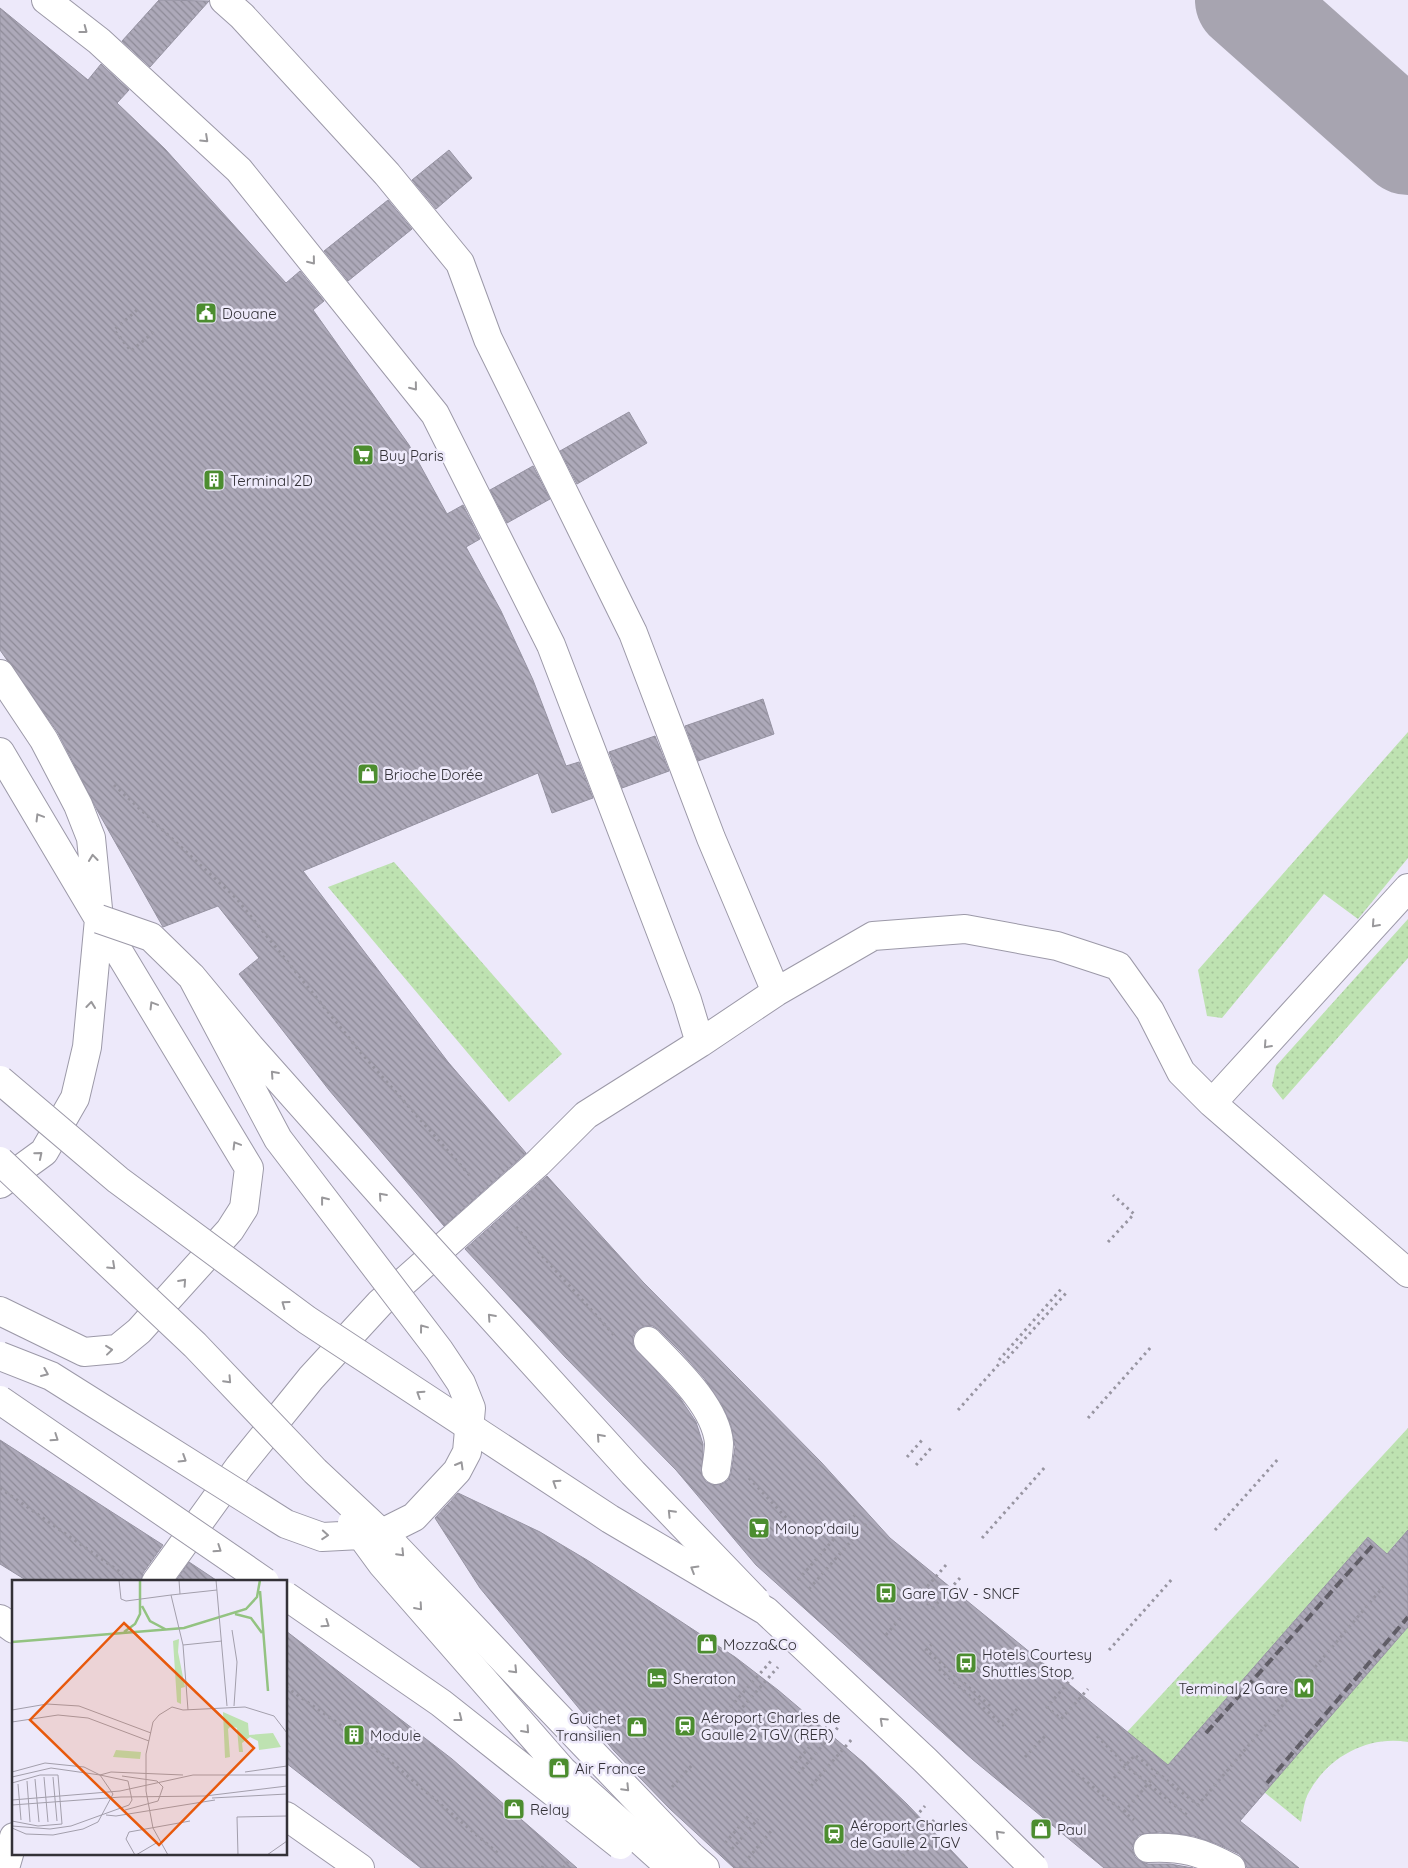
<svg xmlns="http://www.w3.org/2000/svg" width="1408" height="1868" font-family="Quicksand,sans-serif">
  <style>
    .grass { fill: url(#grass-dots) }
    .lines { fill: none; stroke-linecap: round; stroke-linejoin: round }
    .taxiway { stroke: #a7a4b0; stroke-width: 102 }
    .building { fill: url(#building-back-hatch); stroke: #9693a2; fill-rule: evenodd }
    .minor-casing { stroke: #9c99a8; stroke-width: 30 }
    .major-casing { stroke: #9c99a8; stroke-width: 30 }
    .path { stroke: #9895a1; stroke-width: 3; stroke-dasharray: 2.5 4; stroke-linecap: butt }
    .minor { stroke: #fff; stroke-width: 28 }
    .major { stroke: #fff; stroke-width: 28 }
    .rail { stroke: #615e67; stroke-width: 4; stroke-dasharray: 10 5; stroke-linecap: butt }
    .minor-bridge-casing { stroke: #9c99a8; stroke-width: 30; stroke-linecap: butt }
    .major-bridge-casing { stroke: #9c99a8; stroke-width: 30; stroke-linecap: butt }
    .minor-bridge { stroke: #fff; stroke-width: 28 }
    .major-bridge { stroke: #fff; stroke-width: 28 }
    .oneway { stroke: #99989b }
    .labels { text-anchor: middle; dominant-baseline: central; stroke-width: 5; stroke-linejoin: round; paint-order: stroke }
    .poi-label { font-size: 15px; fill: #333137; stroke: #ede9fa; text-anchor: start }
    .inset-river { fill: none; stroke: #93c381; stroke-width: 2.5 }
    .inset-road { fill: none; stroke: #a39fac; stroke-width: 1 }
    .view { fill: #e8590c; fill-opacity: 0.15; stroke: #e8590c; stroke-width: 2.5 }
    .inset-edge { fill: none; stroke: #333137; stroke-width: 2.5 }
  </style>
  <defs>
    <pattern id="grass-dots" width="8" height="8" patternUnits="userSpaceOnUse" patternTransform="scale(1.25)"><rect width="8" height="8" fill="#bee2b1"/><path d="M2 2h.1M6 6h.1" fill="none" stroke="#a4c299" stroke-width="1.8" stroke-linecap="round"/></pattern>
    <pattern id="building-back-hatch" width="6" height="6" patternUnits="userSpaceOnUse" patternTransform="scale(1.25)"><rect width="6" height="6" fill="#ada9b9"/><path d="M-1 5l2 2M0 0l6 6M5-1l2 2" fill="none" stroke="#8d8a97"/></pattern>
  </defs>
  <rect width="100%" height="100%" fill="#ede9fa"/>
  <path class="grass" d="M 1408,732 L 1408,858 L 1358,919 L 1324,894 L 1222,1018 L 1207,1016 L 1198,970 Z
    M 394,862 L 562,1054 L 509,1102 L 328,887 Z
    M 1408,919 L 1408,958 L 1283,1100 L 1272,1086 L 1276,1066 Z
    M 1408,1428 L 1408,1550 L 1397,1542 L 1387,1554 L 1368,1537 L 1168,1765 L 1127,1732 Z
    M 1408,1627 L 1408,1742 C 1368,1735 1328,1757 1309,1792 C 1304,1800 1303,1813 1301,1822 L 1264,1792 Z"/>
  <g class="lines">
    <path class="taxiway" d="M 1246,0 L 1408,144"/>
  </g>
  <path class="building" d="M 159,0 L 209,1 L 150,67 L 122,41 Z
    M 0,8 L 88,80 L 101,64 L 129,90 L 117,103 L 165,149 L 286,283 L 300,271 L 324,301 L 313,310 L 409,445 L 447,514 L 463,505 L 480,539 L 466,547 L 501,611 L 533,680 L 566,766 L 579,762 L 593,798 L 552,813 L 538,773 L 303,871 L 448,1062 L 526,1153 L 444,1226 L 329,1090 L 239,974 L 259,958 L 218,906 L 163,927 L 97,810 L 58,733 L 0,650 Z
    M 449,150 L 472,178 L 436,209 L 412,180 Z
    M 388,200 L 412,229 L 348,281 L 324,251 Z
    M 629,412 L 647,443 L 577,484 L 560,451 Z
    M 533,466 L 550,499 L 507,523 L 490,490 Z
    M 763,699 L 774,734 L 698,761 L 685,726 Z
    M 655,736 L 669,771 L 622,788 L 609,752 Z
    M 547,1176 L 643,1282 L 821,1462 L 890,1538 L 1168,1765 L 1368,1537 L 1387,1554 L 1408,1530 L 1408,1627 L 1240,1821 L 1299,1868 L 1247,1868 L 1244,1860 L 1239,1854 L 1217,1844 L 1194,1836 L 1160,1832 L 1139,1835 L 1135,1840 L 1132,1848 L 1135,1857 L 1140,1861 L 1148,1864 L 1170,1864 L 1193,1868 L 1104,1868 L 972,1759 L 756,1565 L 676,1470 L 566,1358 L 465,1249 ZM 645,1326 L 653,1326 L 659,1330 L 681,1352 L 704,1378 L 724,1409 L 731,1426 L 735,1447 L 731,1473 L 728,1480 L 722,1484 L 713,1485 L 706,1482 L 702,1476 L 703,1444 L 696,1422 L 680,1398 L 633,1345 L 633,1336 L 637,1330 Z
    M 0,1440 L 163,1545 L 143,1573 L 141,1582 L 29,1582 L 0,1564 Z
    M 458,1493 L 540,1532 L 587,1560 L 735,1657 L 778,1690 L 864,1763 L 907,1804 L 968,1868 L 734,1868 L 670,1809 L 614,1751 L 480,1588 L 435,1518 Z
    M 189,1562 L 219,1582 L 175,1582 Z
    M 286,1631 L 452,1759 L 577,1868 L 421,1868 L 286,1763 Z"/>
  <g class="lines">
    <g class="minor-casing">
      <path id="minor" d="M 46,0 L 99,41 L 239,170 L 435,414 L 551,645 L 687,1000 L 700,1043
        M 224,0 L 242,16 L 387,174 L 460,263 L 488,339 L 633,633 L 711,838 L 776,992
        M 0,674 L 44,740 L 78,805 L 91,838 L 99,919 L 249,1168 L 244,1208 L 230,1230 L 139,1331 L 117,1349 L 84,1352 L 0,1311
        M 0,752 L 99,919 L 87,1047 L 75,1098 L 44,1152 L 0,1184
        M 1212,1103 L 1408,888
        M 648,1341 C 673,1367 716,1406 719,1443 C 719,1452 717,1462 716,1470
        M 156,1582 L 239,1467 L 311,1378 L 380,1303 L 538,1163 L 586,1115 L 700,1043 L 776,992 L 873,936 L 965,929 L 1057,946 L 1118,966 L 1150,1011 L 1181,1072 L 1212,1103 L 1408,1273
        M 0,1619 L 14,1629
        M 286,1816 L 360,1868
        M 1148,1848 C 1181,1846 1202,1852 1231,1868
        M 5,1868 L 14,1837"/>
    </g>
    <g class="major-casing">
      <path id="major" d="M 690,1855 L 705,1868"/>
    </g>
    <path class="path" d="M 137,310 L 114,330 L 131,351 L 155,331
      M 114,785 L 236,898 L 362,1054 L 472,1178
      M 516,1227 L 614,1335
      M 1108,1242 L 1134,1214 L 1113,1195
      M 999,1360 L 1062,1288
      M 1003,1363 L 1067,1292
      M 958,1410 L 999,1364
      M 1088,1418 L 1152,1346
      M 907,1457 L 923,1439
      M 916,1465 L 932,1447
      M 749,1478 L 791,1523
      M 0,1488 L 123,1574
      M 1215,1530 L 1279,1458
      M 982,1538 L 1046,1466
      M 946,1565 L 919,1596 L 933,1608 L 960,1578
      M 798,1580 L 855,1515
      M 809,1589 L 866,1524
      M 886,1635 L 901,1617
      M 932,1644 L 926,1650 L 990,1706
      M 1109,1650 L 1173,1578
      M 939,1669 L 1003,1725 L 1017,1709
      M 977,1673 L 983,1666
      M 1073,1677 L 1047,1707 L 1061,1719 L 1088,1689
      M 286,1687 L 383,1755 L 500,1855
      M 726,1712 L 771,1661
      M 734,1717 L 778,1667
      M 1097,1736 L 1131,1770 L 1187,1815
      M 1025,1757 L 1046,1735
      M 791,1768 L 833,1720
      M 1072,1770 L 1134,1820
      M 798,1774 L 840,1725
      M 1114,1778 L 1135,1755 L 1198,1805 L 1384,1586
      M 811,1786 L 852,1739
      M 672,1787 L 694,1763
      M 1124,1812 L 1158,1772
      M 725,1843 L 751,1813
      M 732,1849 L 758,1819
      M 885,1851 L 925,1806
      M 898,1861 L 935,1819
      M 542,1868 L 543,1866
      M 563,1868 L 568,1862
      M 740,1868 L 771,1831"/>
    <use href="#minor" class="minor"/>
    <use href="#major" class="major"/>
    <path class="rail" d="M 1206,1733 L 1372,1546
      M 1267,1783 L 1408,1617"/>
    <g class="minor-bridge-casing">
      <path id="minor-bridge" d="M 99,919 L 151,937 L 192,977 L 250,1047 L 419,1237 L 633,1473 L 756,1601
        M 0,1356 L 51,1376 L 286,1524 L 322,1537 L 380,1534 L 414,1517 L 457,1471 L 467,1452 L 471,1408 L 461,1383 L 439,1350 L 278,1139 L 192,977
        M 0,1400 L 265,1582
        M 352,1523 L 382,1564 L 563,1771 L 671,1868
        M 286,1596 L 441,1703 L 620,1845"/>
    </g>
    <g class="major-bridge-casing">
      <path id="major-bridge" d="M 0,1080 L 118,1180 L 307,1320 L 610,1519 L 766,1611 L 925,1760 L 1034,1868
        M 0,1161 L 195,1345 L 315,1471 L 393,1544 L 690,1855"/>
    </g>
    <use href="#minor-bridge" class="minor-bridge"/>
    <use href="#major-bridge" class="major-bridge"/>
  </g>
  <defs><path id="oneway-chevron" d="M-2-3.5L2.5 0L-2 3.5" fill="none" stroke-width="1.6" stroke-linecap="round" stroke-linejoin="round" transform="scale(1.25)"/></defs>
  <g class="oneway">
    <use href="#oneway-chevron" transform="translate(84 30) rotate(37)"/>
    <use href="#oneway-chevron" transform="translate(205 139) rotate(43)"/>
    <use href="#oneway-chevron" transform="translate(312 261) rotate(51)"/>
    <use href="#oneway-chevron" transform="translate(414 387) rotate(51)"/>
    <use href="#oneway-chevron" transform="translate(39 817) rotate(-121)"/>
    <use href="#oneway-chevron" transform="translate(93 858) rotate(-96)"/>
    <use href="#oneway-chevron" transform="translate(1375 924) rotate(132)"/>
    <use href="#oneway-chevron" transform="translate(91 1005) rotate(-84)"/>
    <use href="#oneway-chevron" transform="translate(153 1005) rotate(-121)"/>
    <use href="#oneway-chevron" transform="translate(1267 1045) rotate(132)"/>
    <use href="#oneway-chevron" transform="translate(274 1074) rotate(-132)"/>
    <use href="#oneway-chevron" transform="translate(236 1145) rotate(-121)"/>
    <use href="#oneway-chevron" transform="translate(39 1155) rotate(-40)"/>
    <use href="#oneway-chevron" transform="translate(382 1196) rotate(-132)"/>
    <use href="#oneway-chevron" transform="translate(324 1200) rotate(-128)"/>
    <use href="#oneway-chevron" transform="translate(112 1266) rotate(43)"/>
    <use href="#oneway-chevron" transform="translate(183 1282) rotate(-48)"/>
    <use href="#oneway-chevron" transform="translate(285 1304) rotate(-144)"/>
    <use href="#oneway-chevron" transform="translate(491 1317) rotate(-132)"/>
    <use href="#oneway-chevron" transform="translate(423 1328) rotate(-127)"/>
    <use href="#oneway-chevron" transform="translate(109 1350) rotate(-6)"/>
    <use href="#oneway-chevron" transform="translate(45 1373) rotate(23)"/>
    <use href="#oneway-chevron" transform="translate(228 1380) rotate(47)"/>
    <use href="#oneway-chevron" transform="translate(420 1394) rotate(-147)"/>
    <use href="#oneway-chevron" transform="translate(600 1437) rotate(-132)"/>
    <use href="#oneway-chevron" transform="translate(55 1438) rotate(34)"/>
    <use href="#oneway-chevron" transform="translate(183 1459) rotate(32)"/>
    <use href="#oneway-chevron" transform="translate(460 1465) rotate(-60)"/>
    <use href="#oneway-chevron" transform="translate(556 1483) rotate(-147)"/>
    <use href="#oneway-chevron" transform="translate(671 1513) rotate(-134)"/>
    <use href="#oneway-chevron" transform="translate(325 1535) rotate(4)"/>
    <use href="#oneway-chevron" transform="translate(218 1549) rotate(34)"/>
    <use href="#oneway-chevron" transform="translate(401 1553) rotate(46)"/>
    <use href="#oneway-chevron" transform="translate(694 1569) rotate(-149)"/>
    <use href="#oneway-chevron" transform="translate(419 1607) rotate(49)"/>
    <use href="#oneway-chevron" transform="translate(326 1624) rotate(34)"/>
    <use href="#oneway-chevron" transform="translate(514 1670) rotate(46)"/>
    <use href="#oneway-chevron" transform="translate(459 1718) rotate(38)"/>
    <use href="#oneway-chevron" transform="translate(883 1721) rotate(-137)"/>
    <use href="#oneway-chevron" transform="translate(526 1730) rotate(48)"/>
    <use href="#oneway-chevron" transform="translate(626 1788) rotate(46)"/>
    <use href="#oneway-chevron" transform="translate(999 1834) rotate(-135)"/>
  </g>
  <defs>
    <g id="civic-square" transform="scale(1.125)"><rect x="-9" y="-9" width="18" height="18" rx="4" fill="#4c8d2f" stroke="#ede9fa"/><path d="M-.6-6.5H3V-4.5H.6V-3L4-1V1h2V6H-6V1h2V-1L-.6-3ZM-1.2 2.5V6h2.4V2.5Z" fill="#fff"/></g>
    <g id="supermarket-square" transform="scale(1.125)"><rect x="-9" y="-9" width="18" height="18" rx="4" fill="#4c8d2f" stroke="#ede9fa"/><path d="M-6-5.5h2.5l.6 2H6L4.5 2H-2.5L-4.4-4H-6ZM-1.5 3.2a1.3 1.3 0 1 0 .1 0ZM3 3.2a1.3 1.3 0 1 0 .1 0Z" fill="#fff"/></g>
    <g id="building-square" transform="scale(1.125)"><rect x="-9" y="-9" width="18" height="18" rx="4" fill="#4c8d2f" stroke="#ede9fa"/><path d="M-4-6H4V6H1V3H-1V6H-4ZM-2.5-4.3h1.7v1.8h-1.7ZM.8-4.3h1.7v1.8H.8ZM-2.5-1h1.7V.8h-1.7ZM.8-1h1.7V.8H.8Z" fill="#fff"/></g>
    <g id="shop-square" transform="scale(1.125)"><rect x="-9" y="-9" width="18" height="18" rx="4" fill="#4c8d2f" stroke="#ede9fa"/><path d="M-5-2.5h2.3a2.7 3.5 0 0 1 5.4 0H5L5.5 6h-11ZM-1.5-2.5h3a1.5 2.3 0 0 0-3 0Z" fill="#fff"/></g>
    <g id="bus-square" transform="scale(1.125)"><rect x="-9" y="-9" width="18" height="18" rx="4" fill="#4c8d2f" stroke="#ede9fa"/><path d="M-5-6H5V4H4V6H2V4H-2V6H-4V4H-5ZM-3.5-4V0h7V-4ZM-3.5 1.2v1.5H-2V1.2ZM2 1.2v1.5H3.5V1.2Z" fill="#fff"/></g>
    <g id="hotel-square" transform="scale(1.125)"><rect x="-9" y="-9" width="18" height="18" rx="4" fill="#4c8d2f" stroke="#ede9fa"/><path d="M-6-4.5h1.5V1H6V5H4.5V3h-9V5H-6ZM-4 0a1.8 1.8 0 1 1 3.6 0ZM.5 0V-2.5h3Q6-2.5 6 0Z" fill="#fff"/></g>
    <g id="metro-square" transform="scale(1.125)"><rect x="-9" y="-9" width="18" height="18" rx="4" fill="#4c8d2f" stroke="#ede9fa"/><path d="M-5.5 5V-5H-3L0 0L3-5H5.5V5H3V-.5L0 4L-3-.5V5Z" fill="#fff"/></g>
    <g id="station-square" transform="scale(1.125)"><rect x="-9" y="-9" width="18" height="18" rx="4" fill="#4c8d2f" stroke="#ede9fa"/><path d="M-3-6H3Q5-6 5-4V2Q5 4 3 4L4.5 6H3L1.5 4h-3L-3 6H-4.5L-3 4Q-5 4-5 2V-4Q-5-6-3-6ZM-3.5-4v3h7v-3ZM-3.5 1v1.5H-2V1ZM2 1v1.5H3.5V1Z" fill="#fff"/></g>
  </defs>
  <g fill-rule="evenodd">
    <use href="#civic-square" x="206" y="313"/>
    <use href="#supermarket-square" x="363" y="455"/>
    <use href="#building-square" x="214" y="480"/>
    <use href="#shop-square" x="368" y="774"/>
    <use href="#supermarket-square" x="759" y="1528"/>
    <use href="#bus-square" x="886" y="1593"/>
    <use href="#shop-square" x="707" y="1644"/>
    <use href="#bus-square" x="966" y="1663"/>
    <use href="#hotel-square" x="657" y="1678"/>
    <use href="#metro-square" x="1304" y="1688"/>
    <use href="#station-square" x="685" y="1726"/>
    <use href="#shop-square" x="637" y="1727"/>
    <use href="#building-square" x="354" y="1735"/>
    <use href="#shop-square" x="559" y="1768"/>
    <use href="#shop-square" x="514" y="1809"/>
    <use href="#shop-square" x="1041" y="1829"/>
    <use href="#station-square" x="834" y="1834"/>
  </g>
  <g class="labels">
    <g class="poi-label">
      <text x="222" y="313">Douane</text>
      <text x="379" y="455">Buy Paris</text>
      <text x="230" y="480">Terminal 2D</text>
      <text x="384" y="774">Brioche Dorée</text>
      <text x="775" y="1528">Monop'daily</text>
      <text x="902" y="1593">Gare TGV - SNCF</text>
      <text x="723" y="1644">Mozza&amp;Co</text>
      <text x="982" y="1654">Hotels Courtesy<tspan x="982" dy="17">Shuttles Stop</tspan></text>
      <text x="673" y="1678">Sheraton</text>
      <text x="1288" y="1688" text-anchor="end">Terminal 2 Gare</text>
      <text x="701" y="1717">Aéroport Charles de<tspan x="701" dy="17">Gaulle 2 TGV (RER)</tspan></text>
      <text x="621" y="1718" text-anchor="end">Guichet<tspan x="621" dy="17">Transilien</tspan></text>
      <text x="370" y="1735">Module</text>
      <text x="575" y="1768">Air France</text>
      <text x="530" y="1809">Relay</text>
      <text x="850" y="1825">Aéroport Charles<tspan x="850" dy="17">de Gaulle 2 TGV</tspan></text>
      <text x="1057" y="1829">Paul</text>
    </g>
  </g>
  <g transform="translate(12 1580)">
    <rect width="275" height="275" fill="#ede9fa"/>
    <path d="M 167,59 L 166,72 L 173,107 L 169,108 L 169,124 L 165,122 L 161,61 ZM 211,132 L 236,143 L 237,155 L 261,153 L 269,167 L 247,170 L 246,161 L 238,157 L 230,163 L 231,172 L 227,172 L 225,148 L 219,146 L 216,149 L 218,177 L 213,178 ZM 104,170 L 129,172 L 128,179 L 101,177 Z" fill="#bee2b1"/>
    <path class="inset-river" d="M 248,11 L 256,111M 130,26 L 138,41 L 153,49M 223,34 L 239,38 L 250,53M 112,52 L 123,44 L 128,34 L 128,0M 0,62 L 172,48 L 234,29 L 245,17 L 248,0"/>
    <path class="inset-road" d="M 107,0 L 109,19 L 114,21 L 159,15M 167,0 L 168,14 L 159,15 L 171,65 L 176,130M 204,0 L 215,126M 168,14 L 205,10M 220,50 L 225,82 L 222,126M 171,65 L 210,61M 0,130 L 35,124 L 67,126 L 139,153M 0,142 L 46,135 L 76,138 L 137,161M 0,192 L 33,183 L 72,187 L 88,195 L 116,201 L 120,220 L 117,225 L 59,246 L 38,249 L 0,246M 233,192 L 275,186M 110,196 L 145,201 L 151,207 L 146,221 L 113,230M 0,197 L 39,188 L 88,195 L 99,192 L 171,195M 32,197 L 36,242M 41,197 L 45,241M 23,199 L 27,242M 15,201 L 18,242M 0,203 L 28,195 L 46,195 L 50,244 L 26,246 L 0,241M 6,204 L 9,240M 200,218 L 275,214M 0,220 L 108,211 L 181,195 L 275,195M 0,225 L 109,217 L 193,216 L 275,206M 94,235 L 104,236 L 203,220M 0,248 L 14,254 L 41,255 L 71,249 L 86,242 L 101,214 L 88,195M 123,275 L 114,259 L 117,252 L 178,241M 124,275 L 146,262M 156,275 L 141,248 L 134,211 L 134,174 L 141,142 L 147,135 L 160,127 L 171,130 L 233,127 L 262,136 L 275,153M 226,275 L 225,237 L 275,236M 255,275 L 275,261"/>
    <path class="view" d="M 112,43 L 242,168 L 147,265 L 18,140 Z"/>
    <rect width="275" height="275" class="inset-edge"/>
  </g>
</svg>
